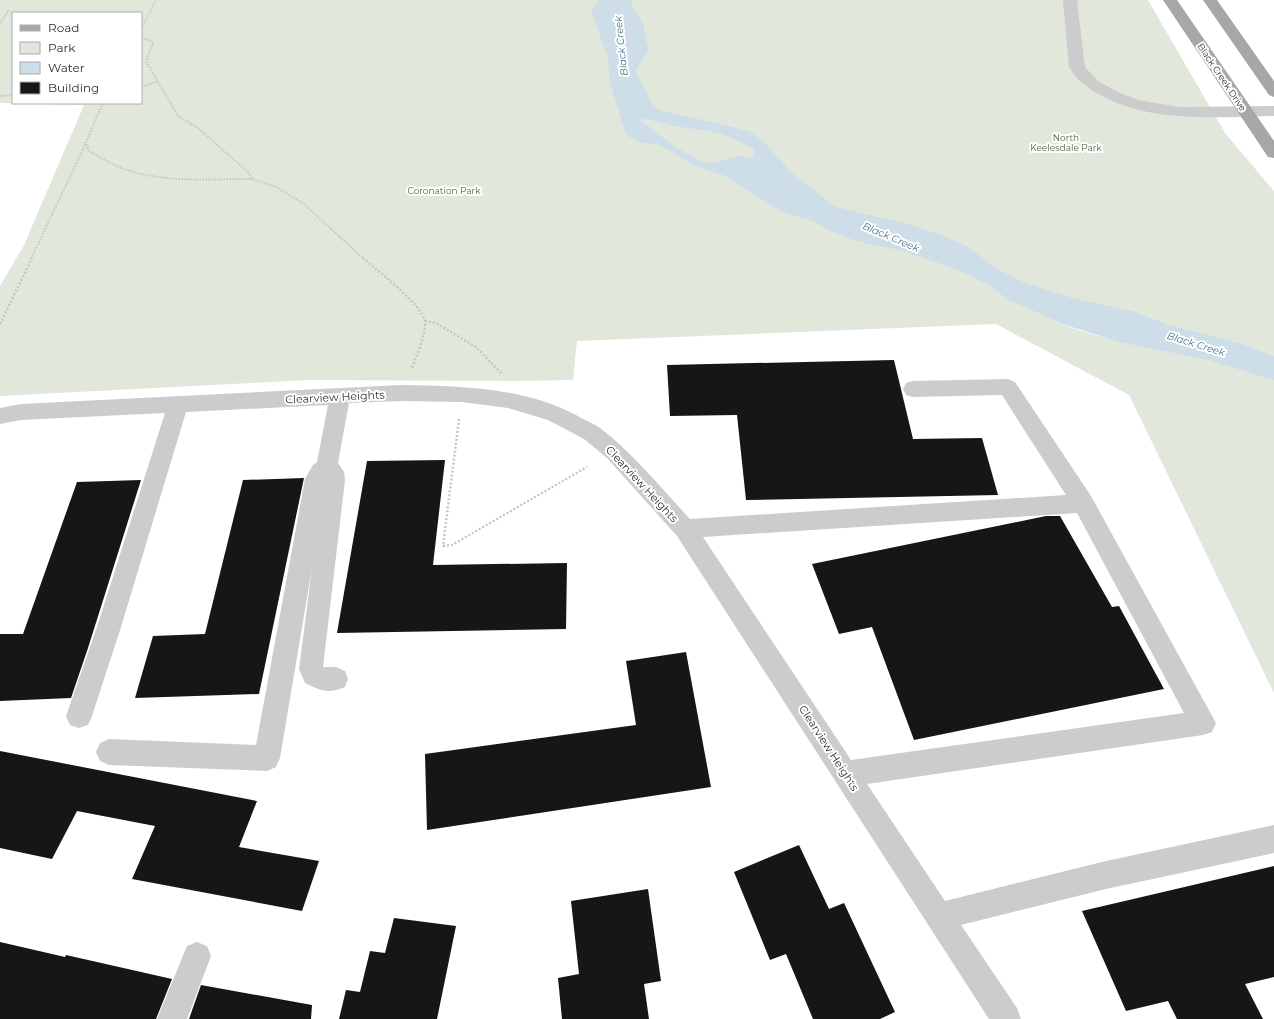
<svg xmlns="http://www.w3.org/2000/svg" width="1274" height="1019" font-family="Montserrat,sans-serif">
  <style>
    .green { fill: #e2e7dc; fill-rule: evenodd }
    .water { fill: #cddee8; fill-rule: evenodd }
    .building { fill: #161616 }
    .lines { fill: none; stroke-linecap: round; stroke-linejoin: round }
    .path-far1 { stroke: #c6c6c6; stroke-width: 2; stroke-dasharray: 1.5 1.5; stroke-linecap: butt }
    .path { stroke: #c6c6c6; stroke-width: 2.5; stroke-dasharray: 2 2; stroke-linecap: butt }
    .minor { fill: #ccc; fill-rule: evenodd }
    .major { fill: #a7a7a7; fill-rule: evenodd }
    .labels { text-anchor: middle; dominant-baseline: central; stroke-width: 4; stroke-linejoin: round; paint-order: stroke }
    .far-street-label { font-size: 9px; fill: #2f2f2f; stroke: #fff }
    .far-park-label { font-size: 9px; fill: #536641; stroke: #fff }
    .far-water-label { font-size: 10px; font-style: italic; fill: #467088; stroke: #fff }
    .street-label { font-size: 11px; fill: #2f2f2f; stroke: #fff }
  </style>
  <rect width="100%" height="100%" fill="#fff"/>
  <path class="green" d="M 0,0 L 1148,0 L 1225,133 L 1274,191 L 1274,356 L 1269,354 L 1053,320 C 1103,343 1157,346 1210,360 C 1231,365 1253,373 1274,380 L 1274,693 L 1129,395 L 996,324 L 577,341 L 573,380 L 519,381 L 309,380 L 0,396 L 0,286 L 24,245 L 84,105 L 0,103 ZM 13,13 L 141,13 L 141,103 L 13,103 Z"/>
  <path class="water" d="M 599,0 L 632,0 L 631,4 L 644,26 L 644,32 L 649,50 L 635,71 L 654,106 L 662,111 L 725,125 L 751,132 L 764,142 L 794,175 L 836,207 L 912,225 L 949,238 L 968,247 L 997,269 L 1023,282 L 1076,299 L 1133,311 L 1169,325 L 1242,344 L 1274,356 L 1274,380 L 1209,360 L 1119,342 L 1065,325 L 1007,299 L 989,285 L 956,269 L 900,250 L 873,245 L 850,239 L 833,232 L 813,221 L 784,213 L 725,176 L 695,166 L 660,145 L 641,143 L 626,135 L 610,83 L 608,58 L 591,10 ZM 642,119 C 653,119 664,124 675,126 C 706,131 727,131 754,150 L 754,158 C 748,158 739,155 733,157 C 725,159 718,163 709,163 C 691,161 656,132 641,121 Z"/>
  <path class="building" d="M 894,360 L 913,439 L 982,438 L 998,495 L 746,500 L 737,415 L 670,416 L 667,365 Z
    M 445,460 L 433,565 L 567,563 L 566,629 L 337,633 L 367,461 Z
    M 304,478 L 259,694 L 135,698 L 153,636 L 205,634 L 243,480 Z
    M 141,480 L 88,648 L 71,698 L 0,701 L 0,634 L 23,634 L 77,482 Z
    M 1046,516 L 1060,516 L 1112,607 L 1119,606 L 1164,689 L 914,740 L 872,627 L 839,634 L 812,564 Z
    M 686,652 L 711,787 L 427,830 L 425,754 L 636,725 L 626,661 Z
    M 0,751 L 257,801 L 239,847 L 319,861 L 302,911 L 132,879 L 155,826 L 77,811 L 52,859 L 0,848 Z
    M 799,845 L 829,909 L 844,903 L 895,1012 L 880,1019 L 813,1019 L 786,954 L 770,960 L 734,872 Z
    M 1274,866 L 1274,977 L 1245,984 L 1263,1019 L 1177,1019 L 1168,1001 L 1126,1011 L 1082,911 Z
    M 648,889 L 661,981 L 644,984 L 649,1019 L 562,1019 L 558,978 L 579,974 L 571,901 Z
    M 394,918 L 456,926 L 437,1019 L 339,1019 L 346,990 L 360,992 L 370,951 L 385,953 Z
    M 0,942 L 65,957 L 66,955 L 172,979 L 156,1019 L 0,1019 Z
    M 201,985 L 312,1005 L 311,1019 L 189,1019 Z"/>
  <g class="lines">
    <path class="path-far1" d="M 0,23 L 9,10
      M 141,30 L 156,0
      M 141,38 L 149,40 L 153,43 L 146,61 L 178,116 L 198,128 L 248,172 L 252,179 L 276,187 L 304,204 L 364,259
      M 141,87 L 158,81
      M 0,96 L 13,95
      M 103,103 L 86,142 L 89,151 C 101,158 114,166 127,170 C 167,183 211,179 252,179
      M 31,259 L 86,143"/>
    <path class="path" d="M 363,258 C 377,270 422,305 425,321 C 427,332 416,357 412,368
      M 425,321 L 436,323 L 476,347 L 502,374
      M 0,324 L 32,258
      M 459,419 L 443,546 L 452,545 L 587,467"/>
    <path class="minor" d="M 1063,0 L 1077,0 L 1085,67 L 1098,81 L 1118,92 L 1138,100 L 1180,107 L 1274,106 L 1274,116 C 1215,117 1148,124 1095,92 C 1085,86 1075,78 1069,67 Z
      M 1008,379 L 1015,382 L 1091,496 L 1216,723 L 1212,732 L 1203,735 L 867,784 L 945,901 L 1106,861 L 1274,825 L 1274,853 L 1106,889 L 961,925 L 1017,1008 L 1021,1019 L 989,1019 L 677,536 L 607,458 L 584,439 L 548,420 L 508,408 L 462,402 L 401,401 L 349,403 L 338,463 L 344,472 L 345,480 L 323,667 L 336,667 L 345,671 L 348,679 L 345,687 C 328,694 321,691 305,683 L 299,669 L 312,568 L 280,758 L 276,767 L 267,771 L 109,765 L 100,761 L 96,752 L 100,743 L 109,739 L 256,745 L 305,479 L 313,465 L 317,462 L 328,405 L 186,412 L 121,627 L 92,716 L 88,725 L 79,728 L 70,725 L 66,716 L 97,627 L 165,413 L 21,420 L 0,424 L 0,408 L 21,404 L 401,385 C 461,386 522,387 576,415 C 584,420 593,423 600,428 C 634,454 661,488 690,519 L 1066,495 L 1002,395 L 913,397 L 906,395 L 903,389 L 906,383 L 913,381 ZM 1077,513 L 1184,713 L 851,760 L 703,537 Z
      M 197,942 L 207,946 L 211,956 L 187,1019 L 157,1019 L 187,946 Z"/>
    <path class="major" d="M 1163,0 L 1177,0 L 1274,141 L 1274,158 L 1268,157 Z
      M 1203,0 L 1217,0 L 1274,81 L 1274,97 L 1269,95 Z"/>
  </g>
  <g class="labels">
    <g class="far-street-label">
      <text transform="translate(1222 77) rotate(56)">Black Creek Drive</text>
    </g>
    <g class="far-park-label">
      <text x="1066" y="137">North<tspan x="1066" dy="10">Keelesdale Park</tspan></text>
      <text x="444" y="190">Coronation Park</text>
    </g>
    <g class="far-water-label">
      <text transform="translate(621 46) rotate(-96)">Black Creek</text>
      <text transform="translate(891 237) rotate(23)">Black Creek</text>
      <text transform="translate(1196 344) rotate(17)">Black Creek</text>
    </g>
    <g class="street-label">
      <text transform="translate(335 397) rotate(-3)">Clearview Heights</text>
      <text transform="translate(642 484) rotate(47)">Clearview Heights</text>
      <text transform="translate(829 748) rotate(57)">Clearview Heights</text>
    </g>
  </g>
  <rect x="12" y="12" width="130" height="92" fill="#ffffff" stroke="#acacac"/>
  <rect x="20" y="25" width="20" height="6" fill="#a7a7a7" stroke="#acacac"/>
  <text x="48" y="32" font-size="12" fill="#2f2f2f">Road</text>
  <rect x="20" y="42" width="20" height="12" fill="#e2e7dc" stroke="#acacac"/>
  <text x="48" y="52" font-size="12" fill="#2f2f2f">Park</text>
  <rect x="20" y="62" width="20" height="12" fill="#cddee8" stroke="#acacac"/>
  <text x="48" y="72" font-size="12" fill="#2f2f2f">Water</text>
  <rect x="20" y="82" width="20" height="12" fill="#161616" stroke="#acacac"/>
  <text x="48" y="92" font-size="12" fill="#2f2f2f">Building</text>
</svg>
